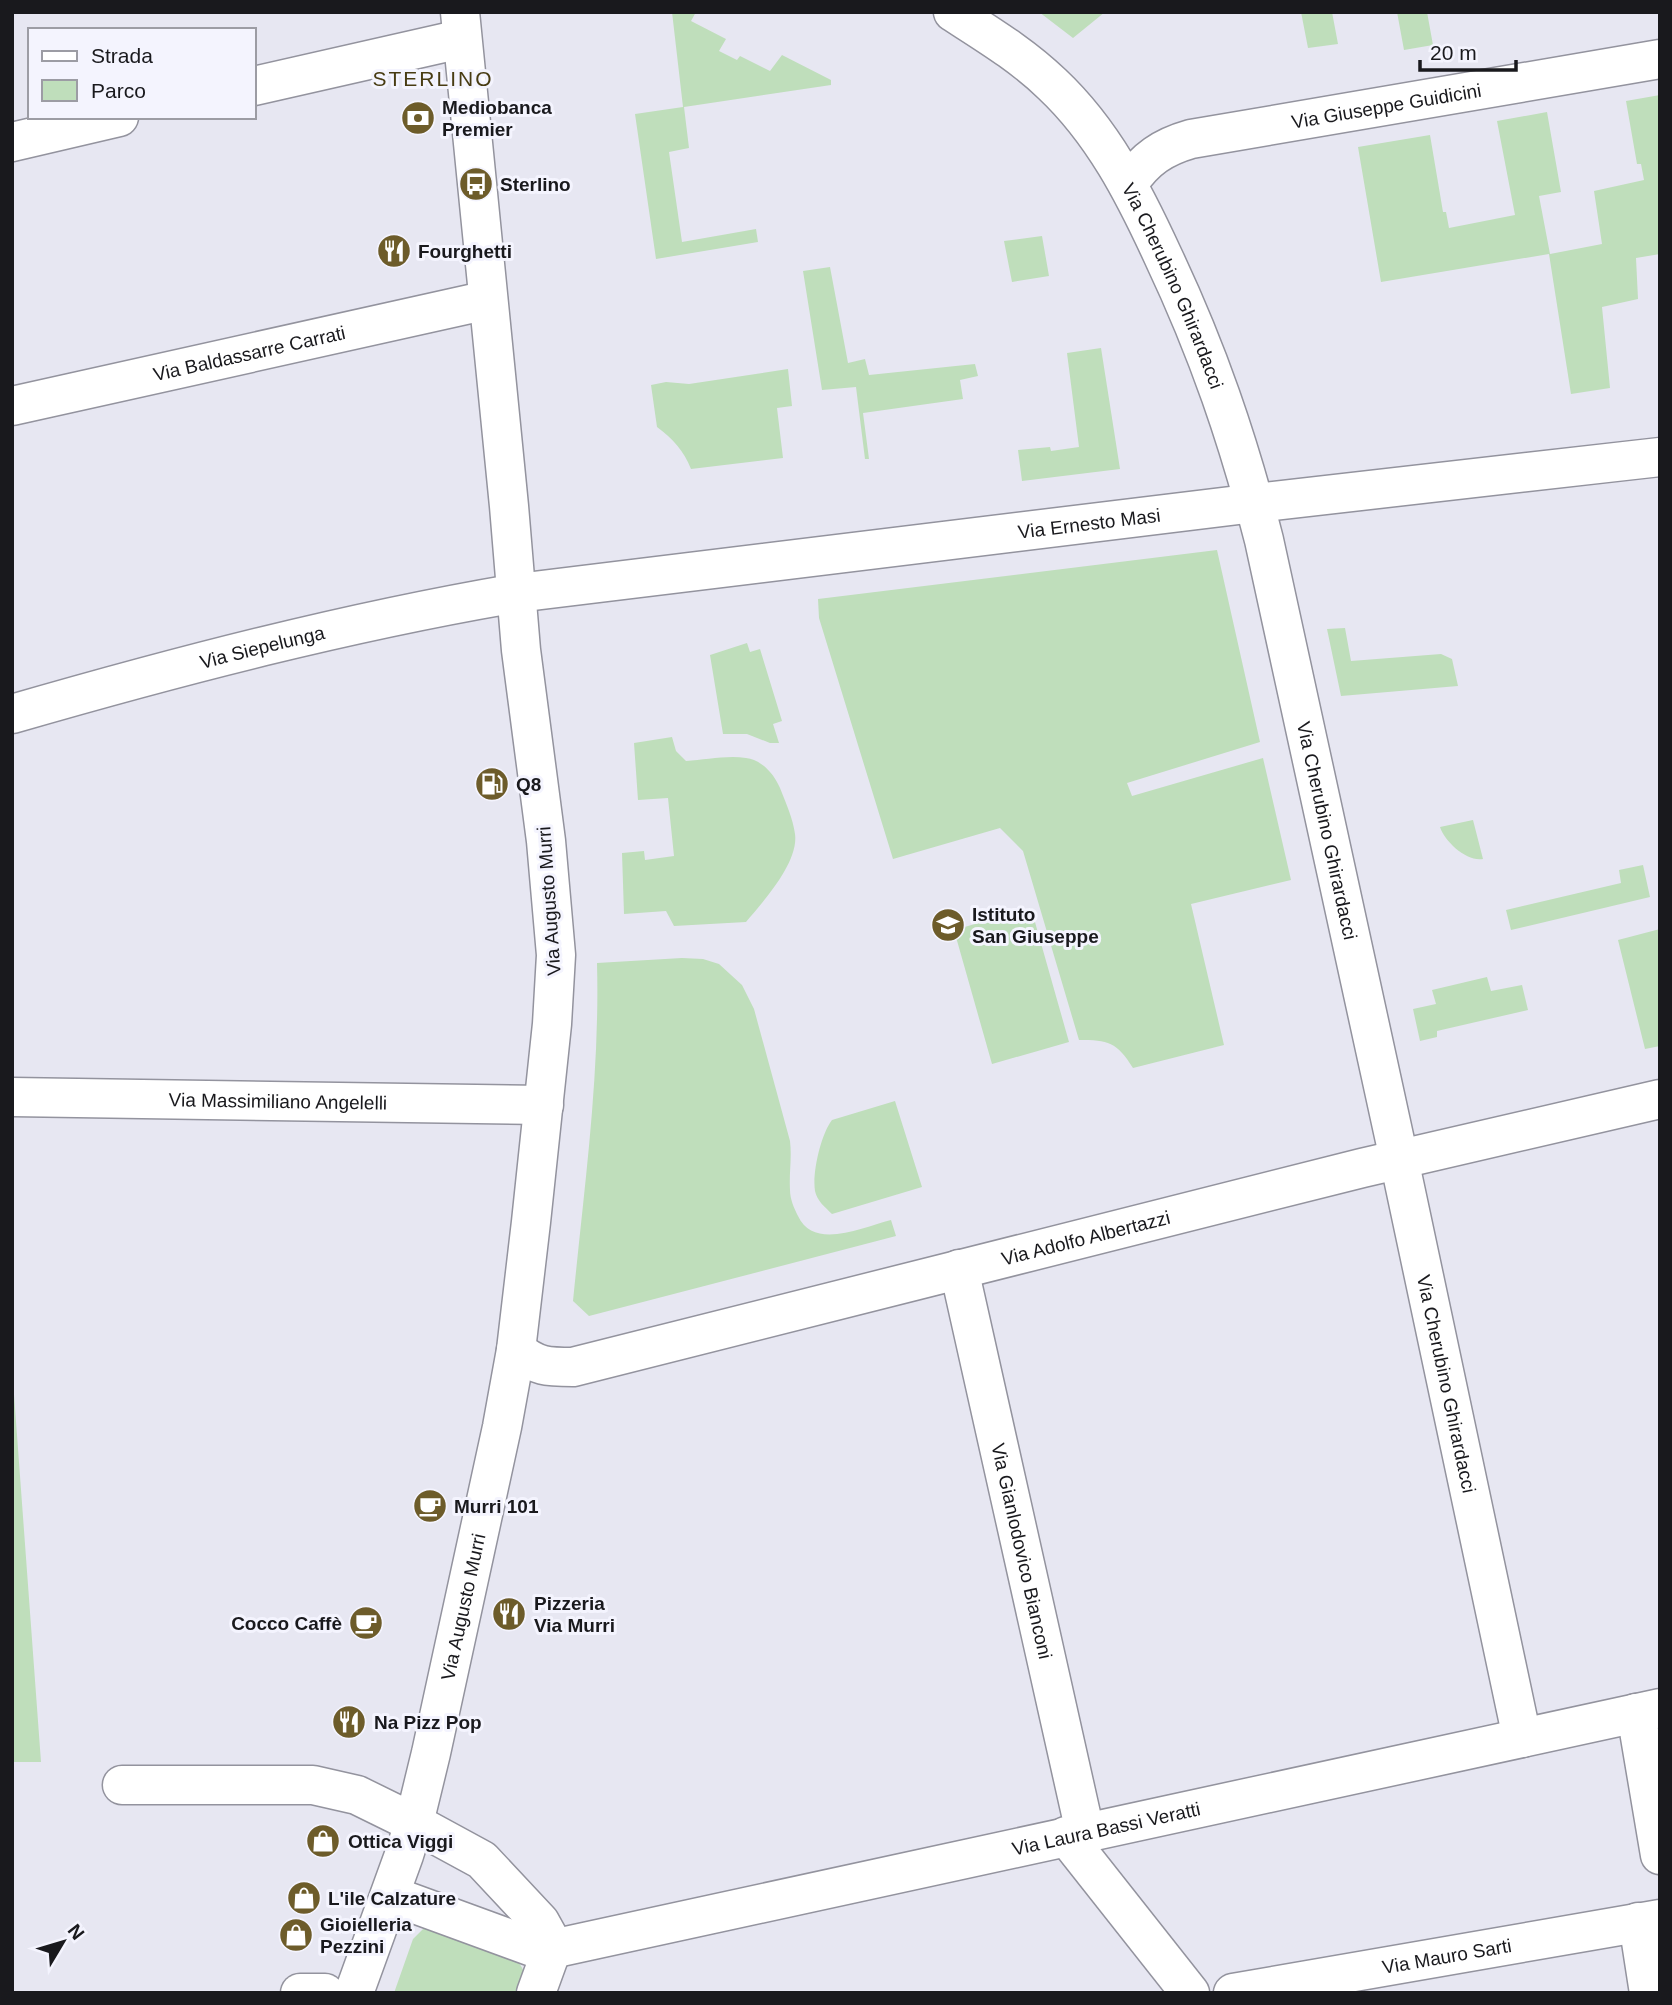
<svg xmlns="http://www.w3.org/2000/svg" width="1672" height="2005" font-family="Helvetica,sans-serif">
  <style>
    .green { fill: #bfdebb }
    .lines { fill: none; stroke-linecap: round; stroke-linejoin: round }
    .minor-casing { stroke: #93939e; stroke-width: 41 }
    .major-casing { stroke: #93939e; stroke-width: 41 }
    .minor { stroke: #fff; stroke-width: 38 }
    .major { stroke: #fff; stroke-width: 38 }
    .labels { text-anchor: middle; dominant-baseline: central; stroke-width: 6; stroke-linejoin: round; paint-order: stroke }
    .street-label { font-size: 19px; fill: #19191d; stroke: #f4f4fe }
    .poi-label { font-size: 19px; font-weight: bold; fill: #19191d; stroke: #f4f4fe; text-anchor: start }
    .neighbourhood-label { font-size: 21px; letter-spacing: 2px; fill: #483c13; stroke: #f4f4fe }
  </style>
  <rect width="100%" height="100%" fill="#e7e7f2"/>
  <path class="green" d="M 672,12 L 696,12 L 691,21 L 726,39 L 719,51 L 737,60 L 740,56 L 770,71 L 782,55 L 831,80 L 831,85 L 684,107 L 689,148 L 669,152 L 682,242 L 756,229 L 758,242 L 656,259 L 635,114 L 683,107 Z
    M 1039,12 L 1105,12 L 1073,38 Z
    M 1301,12 L 1332,12 L 1338,44 L 1308,48 Z
    M 1397,12 L 1427,12 L 1433,45 L 1404,50 Z
    M 1660,95 L 1660,254 L 1636,258 L 1638,299 L 1602,307 L 1610,388 L 1571,394 L 1549,254 L 1381,282 L 1358,147 L 1430,135 L 1443,212 L 1446,212 L 1449,228 L 1515,215 L 1497,121 L 1547,112 L 1561,192 L 1539,196 L 1550,254 L 1602,244 L 1594,191 L 1644,180 L 1641,164 L 1637,164 L 1626,101 Z
    M 1042,236 L 1049,276 L 1012,282 L 1004,241 Z
    M 830,267 L 848,363 L 865,359 L 869,375 L 975,364 L 978,376 L 960,380 L 963,399 L 863,413 L 869,459 L 865,459 L 856,387 L 822,390 L 803,271 Z
    M 1101,348 L 1120,469 L 1022,481 L 1018,450 L 1050,447 L 1051,451 L 1079,447 L 1067,353 Z
    M 788,369 L 792,406 L 777,408 L 783,458 L 691,469 C 684,451 673,439 657,427 L 651,385 L 666,382 L 689,384 Z
    M 1217,550 L 1260,742 L 1127,783 L 1132,796 L 1263,758 L 1291,880 L 1191,904 L 1224,1045 L 1133,1068 C 1117,1042 1108,1040 1079,1040 L 1023,851 L 1000,828 L 893,859 L 819,618 L 818,599 Z
    M 1345,628 L 1351,661 L 1441,654 L 1452,659 L 1458,686 L 1341,696 L 1327,629 Z
    M 747,643 L 750,652 L 760,649 L 782,721 L 773,724 L 779,743 L 770,743 L 747,734 L 723,734 L 710,655 Z
    M 672,737 L 676,751 L 686,761 C 705,760 727,755 746,758 C 762,760 774,774 780,788 C 786,803 793,819 795,834 C 799,862 763,902 746,922 L 674,926 L 666,911 L 624,914 L 622,853 L 644,851 L 645,860 L 674,856 L 668,798 L 638,800 L 634,743 Z
    M 1473,820 L 1483,859 C 1467,862 1445,842 1440,827 Z
    M 1643,865 L 1650,897 L 1511,930 L 1506,910 L 1621,883 L 1619,870 Z
    M 1031,908 L 1069,1042 L 992,1064 L 954,930 Z
    M 1660,929 L 1660,1046 L 1645,1049 L 1618,940 Z
    M 682,958 L 703,959 L 719,964 L 742,985 L 754,1009 L 790,1141 C 792,1158 789,1173 790,1190 C 790,1199 794,1208 798,1216 C 814,1251 863,1227 891,1220 L 896,1236 L 589,1316 L 573,1301 C 584,1189 600,1077 597,963 Z
    M 1487,977 L 1491,991 L 1522,985 L 1528,1010 L 1437,1031 L 1437,1037 L 1420,1041 L 1413,1009 L 1436,1004 L 1432,990 Z
    M 895,1101 L 922,1187 L 832,1214 C 825,1207 817,1201 815,1191 C 812,1173 821,1134 832,1120 Z
    M 12,1367 L 41,1762 L 12,1762 Z
    M 424,1928 L 515,1958 C 526,1971 527,1977 521,1993 L 394,1993 L 413,1939 Z"/>
  <g class="lines">
    <g class="minor-casing">
      <g id="minor">
        <path id="s1" d="M 953,12 C 987,34 1022,55 1052,84 C 1103,132 1134,193 1163,256 C 1208,351 1238,439 1264,540 L 1399,1159 L 1522,1738"/>
        <path d="M 254,86 L 461,39"/>
        <path d="M 12,142 L 119,117"/>
        <path id="s2" d="M 1129,183 C 1145,159 1163,147 1191,139 L 1660,59"/>
        <path id="s3" d="M 12,406 L 488,300"/>
        <path id="s4" d="M 12,714 C 178,666 347,622 517,593 L 1255,503 L 1660,457"/>
        <path id="s5" d="M 12,1097 L 544,1105"/>
        <path id="s6" d="M 959,1269 L 1085,1832"/>
        <path id="s7" d="M 516,1350 C 537,1367 547,1367 573,1367 L 1362,1168 L 1660,1099"/>
        <path d="M 1636,1713 L 1660,1855"/>
        <path d="M 122,1785 L 313,1785 L 357,1795 L 414,1823"/>
        <path d="M 1066,1836 L 1190,1993"/>
        <path d="M 1638,1922 L 1649,1993"/>
        <path id="s8" d="M 552,1949 L 1660,1708"/>
        <path d="M 300,1993 L 325,1993"/>
        <path id="s9" d="M 1233,1993 L 1660,1919"/>
      </g>
    </g>
    <g class="major-casing">
      <g id="major">
        <path d="M 414,1823 L 482,1860 L 540,1922 L 550,1940 L 552,1949 L 536,1993"/>
        <path d="M 390,1895 L 535,1948 L 552,1949"/>
        <path id="s10" d="M 354,1993 L 404,1855 L 414,1823 L 431,1753 L 502,1427 L 516,1350 L 531,1222 L 552,1024 L 556,955 L 546,841 L 521,650 L 509,506 L 460,12"/>
      </g>
    </g>
    <use href="#minor" class="minor"/>
    <use href="#major" class="major"/>
  </g>
  <defs>
    <g id="bank-disc" transform="scale(1.75)"><circle r="9.5" fill="#6d5c2a" stroke="#f4f4fe"/><path d="M-6-4H6V4H-6ZM0-2.3a2.3 2.3 0 1 0 0 4.6a2.3 2.3 0 1 0 0-4.6Z" fill="#fff"/></g>
    <g id="bus-disc" transform="scale(1.75)"><circle r="9.5" fill="#6d5c2a" stroke="#f4f4fe"/><path d="M-5-6H5V4H4V6H2V4H-2V6H-4V4H-5ZM-3.5-4V0h7V-4ZM-3.5 1.2v1.5H-2V1.2ZM2 1.2v1.5H3.5V1.2Z" fill="#fff"/></g>
    <g id="restaurant-disc" transform="scale(1.75)"><circle r="9.5" fill="#6d5c2a" stroke="#f4f4fe"/><path d="M-5-6h1v4h1v-4h1v4h1v-4h1v5L-1.5 .5V6h-2V.5L-5-1ZM5-6V6H3V1.5H1.5Q1.5-4 5-6Z" fill="#fff"/></g>
    <g id="fuel-disc" transform="scale(1.75)"><circle r="9.5" fill="#6d5c2a" stroke="#f4f4fe"/><path d="M-5.5-6h7V0h2V4h1.3V-2.5L3-4.5l.8-.8L6-3V5H2.5V1h-1V6h-7ZM-4.2-4.7v3.2H.2V-4.7Z" fill="#fff"/></g>
    <g id="school-disc" transform="scale(1.75)"><circle r="9.5" fill="#6d5c2a" stroke="#f4f4fe"/><path d="M0-5L7-2L0 1L-7-2ZM-4 1L0 2.5L4 1V4Q0 6-4 4Z" fill="#fff"/></g>
    <g id="cafe-disc" transform="scale(1.75)"><circle r="9.5" fill="#6d5c2a" stroke="#f4f4fe"/><path d="M-5.5-4.5H6V0H3Q3 3.5 0 3.5H-2.5Q-5.5 3.5-5.5 0ZM3-3.2v2h1.7v-2ZM-6 4.5H4V6H-6Z" fill="#fff"/></g>
    <g id="shop-disc" transform="scale(1.75)"><circle r="9.5" fill="#6d5c2a" stroke="#f4f4fe"/><path d="M-5-2.5h2.3a2.7 3.5 0 0 1 5.4 0H5L5.5 6h-11ZM-1.5-2.5h3a1.5 2.3 0 0 0-3 0Z" fill="#fff"/></g>
  </defs>
  <g fill-rule="evenodd">
    <use href="#bank-disc" x="418" y="118"/>
    <use href="#bus-disc" x="476" y="184"/>
    <use href="#restaurant-disc" x="394" y="251"/>
    <use href="#fuel-disc" x="492" y="784"/>
    <use href="#school-disc" x="948" y="925"/>
    <use href="#cafe-disc" x="430" y="1506"/>
    <use href="#restaurant-disc" x="509" y="1614"/>
    <use href="#cafe-disc" x="366" y="1623"/>
    <use href="#restaurant-disc" x="349" y="1722"/>
    <use href="#shop-disc" x="323" y="1841"/>
    <use href="#shop-disc" x="304" y="1898"/>
    <use href="#shop-disc" x="296" y="1935"/>
  </g>
  <g class="labels">
    <g class="street-label">
      <text stroke="none"><textPath href="#s2" startOffset="276">Via Giuseppe Guidicini</textPath></text>
      <text stroke="none"><textPath href="#s1" startOffset="360">Via Cherubino Ghirardacci</textPath></text>
      <text stroke="none"><textPath href="#s3" startOffset="243">Via Baldassarre Carrati</textPath></text>
      <text stroke="none"><textPath href="#s4" startOffset="1096">Via Ernesto Masi</textPath></text>
      <text stroke="none"><textPath href="#s4" startOffset="259">Via Siepelunga</textPath></text>
      <text stroke="none"><textPath href="#s1" startOffset="928">Via Cherubino Ghirardacci</textPath></text>
      <text transform="translate(549 901) rotate(-94)">Via Augusto Murri</text>
      <text stroke="none"><textPath href="#s5" startOffset="266">Via Massimiliano Angelelli</textPath></text>
      <text stroke="none"><textPath href="#s7" startOffset="590">Via Adolfo Albertazzi</textPath></text>
      <text stroke="none"><textPath href="#s1" startOffset="1494">Via Cherubino Ghirardacci</textPath></text>
      <text stroke="none"><textPath href="#s6" startOffset="289">Via Gianlodovico Bianconi</textPath></text>
      <text stroke="none"><textPath href="#s10" startOffset="402">Via Augusto Murri</textPath></text>
      <text stroke="none"><textPath href="#s8" startOffset="567">Via Laura Bassi Veratti</textPath></text>
      <text stroke="none"><textPath href="#s9" startOffset="217">Via Mauro Sarti</textPath></text>
    </g>
    <g class="poi-label">
      <text x="442" y="107">Mediobanca<tspan x="442" dy="22">Premier</tspan></text>
      <text x="500" y="184">Sterlino</text>
      <text x="418" y="251">Fourghetti</text>
      <text x="516" y="784">Q8</text>
      <text x="972" y="914">Istituto<tspan x="972" dy="22">San Giuseppe</tspan></text>
      <text x="454" y="1506">Murri 101</text>
      <text x="534" y="1603">Pizzeria<tspan x="534" dy="22">Via Murri</tspan></text>
      <text x="342" y="1623" text-anchor="end">Cocco Caffè</text>
      <text x="374" y="1722">Na Pizz Pop</text>
      <text x="348" y="1841">Ottica Viggi</text>
      <text x="328" y="1898">L'ile Calzature</text>
      <text x="320" y="1924">Gioielleria<tspan x="320" dy="22">Pezzini</tspan></text>
    </g>
    <g class="neighbourhood-label">
      <text x="433" y="78">STERLINO</text>
    </g>
  </g>
  <rect width="1672" height="2005" fill="none" stroke="#19191d" stroke-width="28"/>
  <rect x="28" y="28" width="228" height="91" fill="#f4f4fe" stroke="#9c9ca4" stroke-width="2"/>
  <rect x="42" y="51" width="35" height="10" fill="#ffffff" stroke="#9c9ca4" stroke-width="2"/>
  <text x="91" y="63" font-size="21" fill="#19191d">Strada</text>
  <rect x="42" y="80" width="35" height="21" fill="#bfdebb" stroke="#9c9ca4" stroke-width="2"/>
  <text x="91" y="98" font-size="21" fill="#19191d">Parco</text>
  <g transform="translate(63 1942) rotate(52)" stroke="#f4f4fe" stroke-width="5" paint-order="stroke">
  <path d="M0-5L12 26L0 18L-12 26Z" fill="#19191d"/>
  <text y="-10" font-size="19" font-weight="bold" text-anchor="middle" fill="#19191d">N</text>
  </g>
  <path d="M1420 60v10h96v-10" fill="none" stroke="#19191d" stroke-width="3.5"/>
  <text x="1430" y="60" font-size="21" fill="#19191d" stroke="#f4f4fe" stroke-width="5" paint-order="stroke">20 m</text>
</svg>
